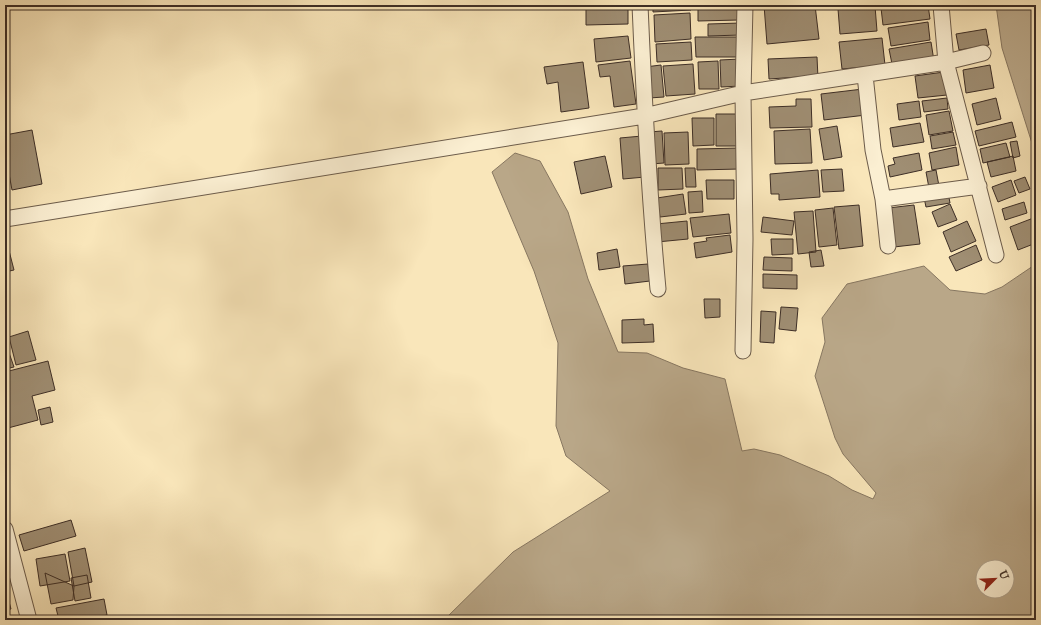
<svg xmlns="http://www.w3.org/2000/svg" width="1041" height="625" font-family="'IM FELL Great Primer',serif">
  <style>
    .water { fill: #b9a788; stroke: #877761; fill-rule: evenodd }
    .building { fill: #9f8e73; stroke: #3d2e26 }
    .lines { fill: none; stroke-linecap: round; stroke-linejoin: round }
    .minor-casing { stroke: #6c5c4b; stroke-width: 17 }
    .minor { stroke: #fbefd2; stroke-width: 15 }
  </style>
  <rect width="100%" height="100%" fill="#f9e6ba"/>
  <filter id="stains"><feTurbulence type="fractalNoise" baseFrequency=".005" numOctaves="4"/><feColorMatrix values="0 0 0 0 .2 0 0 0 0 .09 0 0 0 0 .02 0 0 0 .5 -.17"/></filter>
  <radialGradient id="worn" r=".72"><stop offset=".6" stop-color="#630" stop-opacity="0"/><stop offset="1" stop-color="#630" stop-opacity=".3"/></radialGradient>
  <path class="water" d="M 996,5 L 1036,5 L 1036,156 L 1002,48 Z
    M 515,153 L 540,161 L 568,212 L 588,279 L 618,352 L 647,353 L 683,368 L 725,379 L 742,451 L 754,449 L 780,455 L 829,476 L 852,490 L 873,499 L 876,493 L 843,454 L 835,438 L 815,376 L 825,342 L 822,318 L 847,284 L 924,266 L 950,290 L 985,294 L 1002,287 L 1036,264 L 1036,620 L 444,620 L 513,552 L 610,491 L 566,456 L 556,426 L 558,343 L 534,271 L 492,172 ZM 983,567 L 1007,567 L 1007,591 L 983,591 Z"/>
  <path class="building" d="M 586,5 L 628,5 L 628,24 L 586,25 Z
    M 653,5 L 690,5 L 691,10 L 653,12 Z
    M 698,5 L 739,5 L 739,20 L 698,21 Z
    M 764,5 L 815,5 L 819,39 L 767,44 Z
    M 901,5 L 928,5 L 930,19 L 883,25 L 881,8 Z
    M 875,6 L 877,31 L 840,34 L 838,9 Z
    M 690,13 L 691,39 L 655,42 L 654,15 Z
    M 928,22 L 930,40 L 891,46 L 888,28 Z
    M 741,23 L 741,35 L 708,36 L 708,24 Z
    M 986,29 L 989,45 L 959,50 L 956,34 Z
    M 628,36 L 631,58 L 596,62 L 594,39 Z
    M 695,37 L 740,37 L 741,57 L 696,57 Z
    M 882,38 L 885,65 L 842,69 L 839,42 Z
    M 691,42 L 692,60 L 657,62 L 656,44 Z
    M 931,42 L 934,61 L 892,64 L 889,49 Z
    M 817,57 L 818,78 L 798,80 L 798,77 L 769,79 L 768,59 Z
    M 740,59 L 741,86 L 721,87 L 720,60 Z
    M 630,61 L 636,104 L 614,107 L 610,76 L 600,77 L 598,65 Z
    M 718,61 L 719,89 L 699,89 L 698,62 Z
    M 583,62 L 589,108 L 561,112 L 558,82 L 547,84 L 544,67 Z
    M 693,64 L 695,94 L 666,96 L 663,66 Z
    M 661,65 L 664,97 L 649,98 L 645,67 Z
    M 990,65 L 994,88 L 966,93 L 963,70 Z
    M 944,72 L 947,95 L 918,98 L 915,76 Z
    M 863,89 L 866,115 L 824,120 L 821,94 Z
    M 947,98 L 948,109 L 924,112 L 922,101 Z
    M 996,98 L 1001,119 L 977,125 L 972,104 Z
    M 796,99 L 811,99 L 812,127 L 770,128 L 769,107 L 796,106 Z
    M 919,101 L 921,117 L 899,120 L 897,104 Z
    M 949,111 L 953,131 L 929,135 L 926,115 Z
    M 716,114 L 736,114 L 737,146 L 716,146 Z
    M 692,118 L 714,118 L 714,145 L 693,146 Z
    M 1012,122 L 1016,137 L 979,146 L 975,131 Z
    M 920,123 L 924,142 L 893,147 L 890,128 Z
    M 837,126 L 842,157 L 824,160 L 819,129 Z
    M 810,129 L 812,163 L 775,164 L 774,131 Z
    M 32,130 L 42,184 L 12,190 L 5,152 L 5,135 Z
    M 662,131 L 664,163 L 651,164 L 649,132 Z
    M 688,132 L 689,164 L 665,165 L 664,133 Z
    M 953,132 L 956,145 L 932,149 L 930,136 Z
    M 642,136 L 645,177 L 623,179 L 620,138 Z
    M 1017,141 L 1020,156 L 1013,158 L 1010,142 Z
    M 1006,143 L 1010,157 L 983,163 L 980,149 Z
    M 956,147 L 959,165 L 932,170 L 929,153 Z
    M 739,148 L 740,169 L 697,170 L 697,149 Z
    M 919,153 L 922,170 L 890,177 L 888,166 L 895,164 L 893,158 Z
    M 605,156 L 612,187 L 581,194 L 574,162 Z
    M 1013,156 L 1016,171 L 991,177 L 987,162 Z
    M 658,168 L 682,168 L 683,189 L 658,190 Z
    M 685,168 L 695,168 L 696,187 L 686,187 Z
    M 842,169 L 844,191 L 823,192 L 821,170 Z
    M 818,170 L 820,197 L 779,200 L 779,194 L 771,194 L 770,174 Z
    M 936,170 L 939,186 L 929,188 L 926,172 Z
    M 1025,177 L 1030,189 L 1019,193 L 1014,181 Z
    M 706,180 L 734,180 L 734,199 L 707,199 Z
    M 1011,180 L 1016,195 L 998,202 L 992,187 Z
    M 947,187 L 950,203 L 926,207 L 923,193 Z
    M 702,191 L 703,212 L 689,213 L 688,192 Z
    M 683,194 L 686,214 L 660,217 L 657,198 Z
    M 1024,202 L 1027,213 L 1005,220 L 1002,209 Z
    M 950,204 L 957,220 L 938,227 L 932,212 Z
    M 859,205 L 863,246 L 839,249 L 834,207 Z
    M 914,205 L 920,244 L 894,247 L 888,208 Z
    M 833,208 L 837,245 L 819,247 L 815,210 Z
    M 813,211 L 816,252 L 798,254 L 794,212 Z
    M 729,214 L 731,233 L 693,237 L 690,218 Z
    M 763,217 L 794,221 L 792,235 L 761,232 Z
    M 1036,217 L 1036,243 L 1018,250 L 1010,227 Z
    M 687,221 L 688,239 L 657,242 L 656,224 Z
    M 967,221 L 976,241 L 951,252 L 943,232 Z
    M 5,235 L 14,270 L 5,272 Z
    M 730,235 L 732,252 L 696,258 L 694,243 L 707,241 L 706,238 Z
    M 771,239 L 793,239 L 793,254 L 772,255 Z
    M 976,245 L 982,260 L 956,271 L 949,257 Z
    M 617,249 L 620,267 L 599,270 L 597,253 Z
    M 821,250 L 824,266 L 811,267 L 809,252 Z
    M 764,257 L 792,258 L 792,271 L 763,270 Z
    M 648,264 L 650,281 L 625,284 L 623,266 Z
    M 763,274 L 797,275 L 797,289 L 763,288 Z
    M 704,299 L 720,299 L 720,317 L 705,318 Z
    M 781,307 L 798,308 L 796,331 L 779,329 Z
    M 761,311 L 776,312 L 774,343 L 760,342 Z
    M 644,319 L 644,325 L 653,324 L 654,342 L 622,343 L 622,320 Z
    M 28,331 L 36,360 L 16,365 L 9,337 Z
    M 5,347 L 7,347 L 14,367 L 5,369 Z
    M 48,361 L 55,390 L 32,396 L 38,420 L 8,428 L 5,417 L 5,372 Z
    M 50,407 L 53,422 L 41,425 L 38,410 Z
    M 71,520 L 76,536 L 24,551 L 19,535 Z
    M 85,548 L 92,582 L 74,586 L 68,552 Z
    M 65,554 L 70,581 L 40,586 L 36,559 Z
    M 45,573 L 74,586 L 73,600 L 51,604 Z
    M 87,575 L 91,598 L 75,601 L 71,578 Z
    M 5,587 L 11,609 L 5,610 Z
    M 104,599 L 107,615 L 83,620 L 59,620 L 56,608 Z"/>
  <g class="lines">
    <g class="minor-casing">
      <path id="minor" d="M 640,5 C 644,100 649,194 658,289
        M 941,5 L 946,62 L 996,255
        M 865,75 L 873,150 L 883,199 L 888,246
        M 883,199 L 979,186
        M 5,219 L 644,116 L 743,93 L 946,62 L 983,53
        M 743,351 L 745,239 L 743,93 L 745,5
        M 5,529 L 29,620"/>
    </g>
    <use href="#minor" class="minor"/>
  </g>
  <rect width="1041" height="625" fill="none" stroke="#f9e6ba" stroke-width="20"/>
  <rect x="6" y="6" width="1029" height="613" fill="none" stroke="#3d2e26" stroke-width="2"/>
  <rect x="10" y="10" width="1021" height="605" fill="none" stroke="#3d2e26"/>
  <g transform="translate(995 579) rotate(66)"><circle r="19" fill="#fbefd2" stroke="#afa28d"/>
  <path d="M0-3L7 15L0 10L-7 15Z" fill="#8f2418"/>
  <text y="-6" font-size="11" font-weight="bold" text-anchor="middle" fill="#3d2e26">U</text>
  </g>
  <rect width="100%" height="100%" filter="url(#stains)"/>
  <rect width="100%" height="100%" fill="url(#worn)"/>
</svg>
